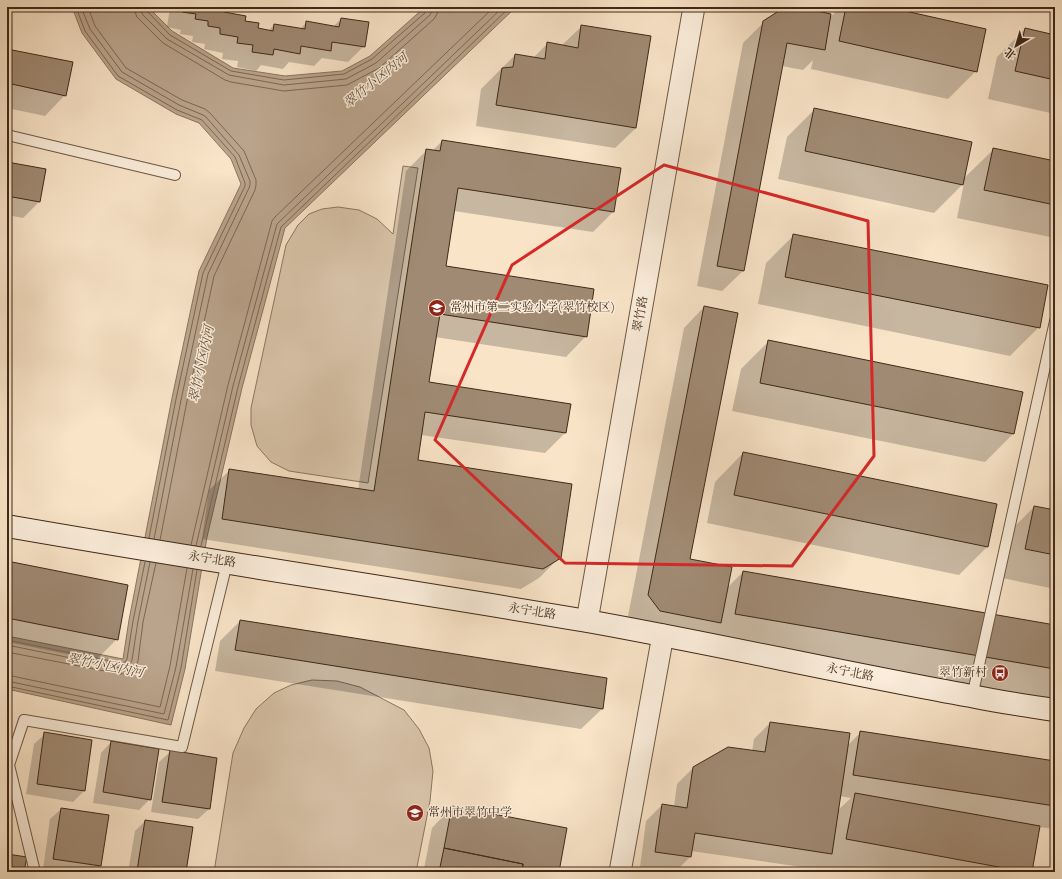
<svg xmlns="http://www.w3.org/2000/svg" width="1062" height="879" font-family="'Old Standard TT','Noto Serif SC',serif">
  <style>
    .green { fill: #d9c4aa; stroke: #8c7660 }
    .water { fill: #baa48c; stroke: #89735d }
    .shadow { fill: #0003; fill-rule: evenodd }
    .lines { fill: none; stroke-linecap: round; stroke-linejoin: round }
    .shore { stroke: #7c6652; stroke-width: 1 }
    .building { fill: #a08a73; stroke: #3f2917 }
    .lane-casing { stroke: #6e5843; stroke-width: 12 }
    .street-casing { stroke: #6e5843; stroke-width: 23 }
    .secondary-casing { stroke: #3f2917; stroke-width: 24 }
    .lane { stroke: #fbeddb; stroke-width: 10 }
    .street { stroke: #fbeddb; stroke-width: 21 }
    .secondary { stroke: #fbeddb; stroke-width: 22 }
    .marked { fill: none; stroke: #d62828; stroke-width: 3; stroke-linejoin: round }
    .labels { text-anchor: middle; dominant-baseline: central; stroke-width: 3; stroke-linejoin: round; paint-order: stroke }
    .poi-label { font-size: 12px; fill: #3f2917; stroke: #fbeddb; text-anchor: start }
    .street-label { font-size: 12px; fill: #3f2917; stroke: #fbeddb }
    .water-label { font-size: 13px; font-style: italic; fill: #644e3a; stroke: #fbeddb }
  </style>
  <rect width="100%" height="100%" fill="#f9e4c8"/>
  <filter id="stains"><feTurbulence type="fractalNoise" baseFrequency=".005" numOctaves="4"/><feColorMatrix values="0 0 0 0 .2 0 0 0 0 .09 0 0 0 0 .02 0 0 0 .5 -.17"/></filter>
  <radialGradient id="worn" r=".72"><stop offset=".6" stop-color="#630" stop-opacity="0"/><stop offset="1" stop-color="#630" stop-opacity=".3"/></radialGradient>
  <path class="green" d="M 403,166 L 418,168 L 368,483 L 289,471 L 271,462 L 257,446 L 251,425 L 251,408 L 286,245 L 298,225 L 309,214 L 322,209 L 338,207 L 359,210 L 377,219 L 393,234 Z
    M 312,680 L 337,681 L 360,687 L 404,710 L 419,729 L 429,748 L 433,771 L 430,801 L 416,872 L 214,872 L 233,753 L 244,728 L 256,709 L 274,693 L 291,685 Z"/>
  <path class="water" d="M 72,7 L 148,7 L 172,31 L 233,68 L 285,76 L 342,71 L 370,56 L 425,7 L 516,7 L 285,228 L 242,388 L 207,537 L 185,669 L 171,725 L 7,689 L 7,636 L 123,659 L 129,620 L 172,398 L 199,271 L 241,184 L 231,159 L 199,123 L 176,114 L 116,79 L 82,33 Z"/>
  <path class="shadow" d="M 170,7 L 219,7 L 223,13 L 244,22 L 257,29 L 268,31 L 274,25 L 300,29 L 307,22 L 333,27 L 341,19 L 364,46 L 348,62 L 322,58 L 314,66 L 289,62 L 283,69 L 261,65 L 256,71 L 237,67 L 238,61 L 222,59 L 223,53 L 204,49 L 205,44 L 192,42 L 193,36 L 180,34 L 181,30 L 167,27 Z
    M 787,7 L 793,7 L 829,18 L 841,7 L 883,7 L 976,71 L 948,99 L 811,69 L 813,60 L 803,70 L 782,66 L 743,271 L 722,291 L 697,286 L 743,43 L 764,22 Z
    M 582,26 L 636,128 L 615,148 L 476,126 L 481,89 L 515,55 L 533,58 L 548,43 L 561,46 Z
    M 1025,29 L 1055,36 L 1055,114 L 988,99 L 997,57 Z
    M 7,50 L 65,95 L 45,116 L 7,108 Z
    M 815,109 L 963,179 L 993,150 L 1055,162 L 1055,238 L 957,218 L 964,183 L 934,213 L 778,179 L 787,137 Z
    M 442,141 L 613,212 L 593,232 L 454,211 L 445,267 L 586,336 L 566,357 L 435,337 L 428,383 L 565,433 L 545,453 L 421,435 L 417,461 L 560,557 L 539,578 L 521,589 L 202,539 L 209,490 L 230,470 L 358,490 L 406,171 L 427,150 L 432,151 Z
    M 7,163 L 39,202 L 23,218 L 7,215 Z
    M 794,235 L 1039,327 L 1010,356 L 758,304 L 766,263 Z
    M 704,307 L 689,560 L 727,588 L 743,572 L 1055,626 L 1055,702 L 639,631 L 628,616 L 684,328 Z
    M 1055,312 L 1055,356 L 1046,354 Z
    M 769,341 L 1021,392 L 1013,434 L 985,462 L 732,411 L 741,369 Z
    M 1055,447 L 1055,460 L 1053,459 Z
    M 743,453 L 987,547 L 959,575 L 707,523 L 715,482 Z
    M 1034,507 L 1055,511 L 1055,589 L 997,577 L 1006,535 Z
    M 7,562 L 117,639 L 96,660 L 7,642 Z
    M 240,621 L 602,709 L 581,729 L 215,671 L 220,641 Z
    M 770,723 L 847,746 L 861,732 L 1055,762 L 1055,829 L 1039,827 L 1031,872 L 845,872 L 817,867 L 815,869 L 691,851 L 690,857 L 675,872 L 640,867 L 646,821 L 662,805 L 674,807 L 677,784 L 693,768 L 752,752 L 754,739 ZM 839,796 L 851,798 L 837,811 Z
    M 45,734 L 91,741 L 84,791 L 73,802 L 26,794 L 34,744 Z
    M 111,742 L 150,799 L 139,810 L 93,803 L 101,753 Z
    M 170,752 L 209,809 L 198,819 L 151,812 L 159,762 Z
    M 452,807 L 558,872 L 427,872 L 428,869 L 424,869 L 432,828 Z
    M 61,809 L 100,866 L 94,872 L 60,872 L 43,869 L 50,819 Z
    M 145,821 L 185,872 L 128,872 L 135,831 Z"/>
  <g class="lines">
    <path class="shore" d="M 76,7 L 85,31 L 118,76 L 177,110 L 202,120 L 235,157 L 245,183 L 245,186 L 203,273 L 176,399 L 149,538
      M 81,7 L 90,29 L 122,72 L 179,105 L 203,115 L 206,117 L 239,155 L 250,181 L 250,185 L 249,188 L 208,274 L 181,400 L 154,539
      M 88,7 L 95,26 L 126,68 L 182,100 L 205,109 L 210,113 L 244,151 L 256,180 L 256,185 L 255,190 L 214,276 L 187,401 L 160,540
      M 134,7 L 135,12 L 137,17 L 163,43 L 225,80 L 231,82 L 284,91 L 347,85 L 379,68 L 434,19 L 437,14 L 439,7
      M 140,7 L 141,11 L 143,15 L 167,39 L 229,75 L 284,85 L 346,79 L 376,63 L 430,15 L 432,11 L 433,7
      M 145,7 L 147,11 L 170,35 L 231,71 L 284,80 L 344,74 L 372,59 L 426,12 L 428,7
      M 191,545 L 228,385 L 272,221 L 275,217 L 494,7
      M 196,546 L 233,386 L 277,224 L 503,7
      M 201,546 L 238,387 L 281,227 L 510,7
      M 7,640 L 121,663 L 125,662 L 127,659 L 133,621 L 145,562
      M 7,645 L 120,668 C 126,668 130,666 132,660 L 138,621 L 150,562
      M 7,652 L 120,674 C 129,674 135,670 138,661 L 143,622 L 156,563
      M 7,675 L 160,707 L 170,666 L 187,568
      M 7,681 L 164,714 L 176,667 L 193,569
      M 7,686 L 168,720 L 181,668 L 197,570"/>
  </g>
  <path class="building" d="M 183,7 L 225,7 L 224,12 L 246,16 L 245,21 L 259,23 L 258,28 L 273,31 L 274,24 L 305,29 L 306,21 L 339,27 L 341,18 L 369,22 L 365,47 L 332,42 L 331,51 L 301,46 L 300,54 L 274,49 L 273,55 L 252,52 L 253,45 L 237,43 L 238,37 L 220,34 L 220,28 L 208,26 L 208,21 L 195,19 L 196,14 L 182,12 Z
    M 785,7 L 798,7 L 831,14 L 825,50 L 787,43 L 744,271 L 717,266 L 763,21 Z
    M 846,7 L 887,7 L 986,29 L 977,72 L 839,41 Z
    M 581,25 L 651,36 L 636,128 L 496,105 L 502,68 L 513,67 L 515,54 L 545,59 L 547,42 L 578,48 Z
    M 1025,28 L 1055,35 L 1055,80 L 1015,71 Z
    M 7,49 L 73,62 L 66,96 L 7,83 Z
    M 814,108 L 972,142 L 963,185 L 805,151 Z
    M 442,140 L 621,168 L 614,212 L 458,188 L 446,266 L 594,289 L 587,337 L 440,314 L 429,382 L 571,404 L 566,433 L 425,412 L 418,460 L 572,484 L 561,558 L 543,569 L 222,519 L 229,469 L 374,491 L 426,149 L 440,151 Z
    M 993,148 L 1055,161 L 1055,205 L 984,190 Z
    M 7,162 L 46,169 L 40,202 L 7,196 Z
    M 793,234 L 1048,285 L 1040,328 L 785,277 Z
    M 704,306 L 738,313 L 690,559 L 732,567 L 721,623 L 660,611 L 648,595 Z
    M 768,340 L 1023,392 L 1014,434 L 760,383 Z
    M 743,452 L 997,504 L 988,547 L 734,495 Z
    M 1034,506 L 1055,510 L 1055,555 L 1025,549 Z
    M 7,561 L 128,585 L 118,640 L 7,618 Z
    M 743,571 L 1055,625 L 1055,669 L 735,614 Z
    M 240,620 L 607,678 L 603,709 L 235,650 Z
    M 770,722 L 850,733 L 832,854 L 695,833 L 691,857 L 655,852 L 662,804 L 687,808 L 693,767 L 728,747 L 765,752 Z
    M 860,731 L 1055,761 L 1055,806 L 853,775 Z
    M 44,732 L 92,740 L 85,791 L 37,784 Z
    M 111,741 L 159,749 L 151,800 L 103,792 Z
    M 170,750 L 217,758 L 210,809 L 162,802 Z
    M 855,793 L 1040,826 L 1032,872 L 1026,872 L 846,839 Z
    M 452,806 L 567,828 L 559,872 L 522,872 L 523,864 L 444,848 Z
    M 61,808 L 109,815 L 101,866 L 53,859 Z
    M 145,820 L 193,827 L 186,872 L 145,872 L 137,871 Z
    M 444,848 L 523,864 L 522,872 L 439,872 Z
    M 7,854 L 27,857 L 24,872 L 7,872 Z"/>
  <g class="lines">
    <g class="lane-casing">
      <path id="lane" d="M 7,135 L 175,175
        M 972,697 L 1055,321
        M 35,872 L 9,765 L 24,720 L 182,747 L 227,563"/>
    </g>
    <g class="street-casing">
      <path id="street" d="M 587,621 L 694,7
        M 620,872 L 663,635"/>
    </g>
    <g class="secondary-casing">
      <path id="secondary" d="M 7,526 C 200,560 394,588 587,621 C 716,644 843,673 971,696 C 999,702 1027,706 1055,710"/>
    </g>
    <use href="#lane" class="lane"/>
    <use href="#street" class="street"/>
    <use href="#secondary" class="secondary"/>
  </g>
  <path class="marked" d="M 664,165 L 868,221 L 874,456 L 792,566 L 565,563 L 435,440 L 512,265 Z"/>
  <defs>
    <g id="school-disc" transform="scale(0.9)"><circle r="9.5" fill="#8f2418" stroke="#fbeddb"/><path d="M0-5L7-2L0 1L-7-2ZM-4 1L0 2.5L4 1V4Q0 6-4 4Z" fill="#fff"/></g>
    <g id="bus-disc" transform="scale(0.9)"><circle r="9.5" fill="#8f2418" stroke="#fbeddb"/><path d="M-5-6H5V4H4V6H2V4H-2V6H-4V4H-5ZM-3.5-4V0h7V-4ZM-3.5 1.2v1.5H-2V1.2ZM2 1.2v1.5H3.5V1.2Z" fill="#fff"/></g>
  </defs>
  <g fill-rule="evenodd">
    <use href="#school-disc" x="437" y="308"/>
    <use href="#bus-disc" x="1000" y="673"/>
    <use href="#school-disc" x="415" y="813"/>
  </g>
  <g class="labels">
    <g class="poi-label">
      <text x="450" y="308">常州市第二实验小学(翠竹校区)</text>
      <text x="987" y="673" text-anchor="end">翠竹新村</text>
      <text x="428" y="813">常州市翠竹中学</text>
    </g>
    <g class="street-label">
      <text transform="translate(641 314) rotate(-80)">翠竹路</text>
      <text transform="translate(212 560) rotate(9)">永宁北路</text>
      <text transform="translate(532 612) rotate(9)">永宁北路</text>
      <text transform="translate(850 673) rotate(11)">永宁北路</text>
    </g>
    <g class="water-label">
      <text transform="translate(376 81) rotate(-39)">翠竹小区内河</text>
      <text transform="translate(202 364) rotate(-78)">翠竹小区内河</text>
      <text transform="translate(105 666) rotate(11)">翠竹小区内河</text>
    </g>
  </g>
  <rect width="1062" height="879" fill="none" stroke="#f9e4c8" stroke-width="24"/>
  <rect x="8" y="8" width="1046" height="863" fill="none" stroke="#3f2917" stroke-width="2"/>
  <rect x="12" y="12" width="1038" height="855" fill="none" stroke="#3f2917"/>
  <g transform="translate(1016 46) rotate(218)" stroke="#fbeddb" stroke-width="3" paint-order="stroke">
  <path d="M0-3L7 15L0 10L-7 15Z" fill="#3f2917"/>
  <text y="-6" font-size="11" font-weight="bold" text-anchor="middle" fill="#3f2917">北</text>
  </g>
  <rect width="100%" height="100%" filter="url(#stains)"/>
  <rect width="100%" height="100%" fill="url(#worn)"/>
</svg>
